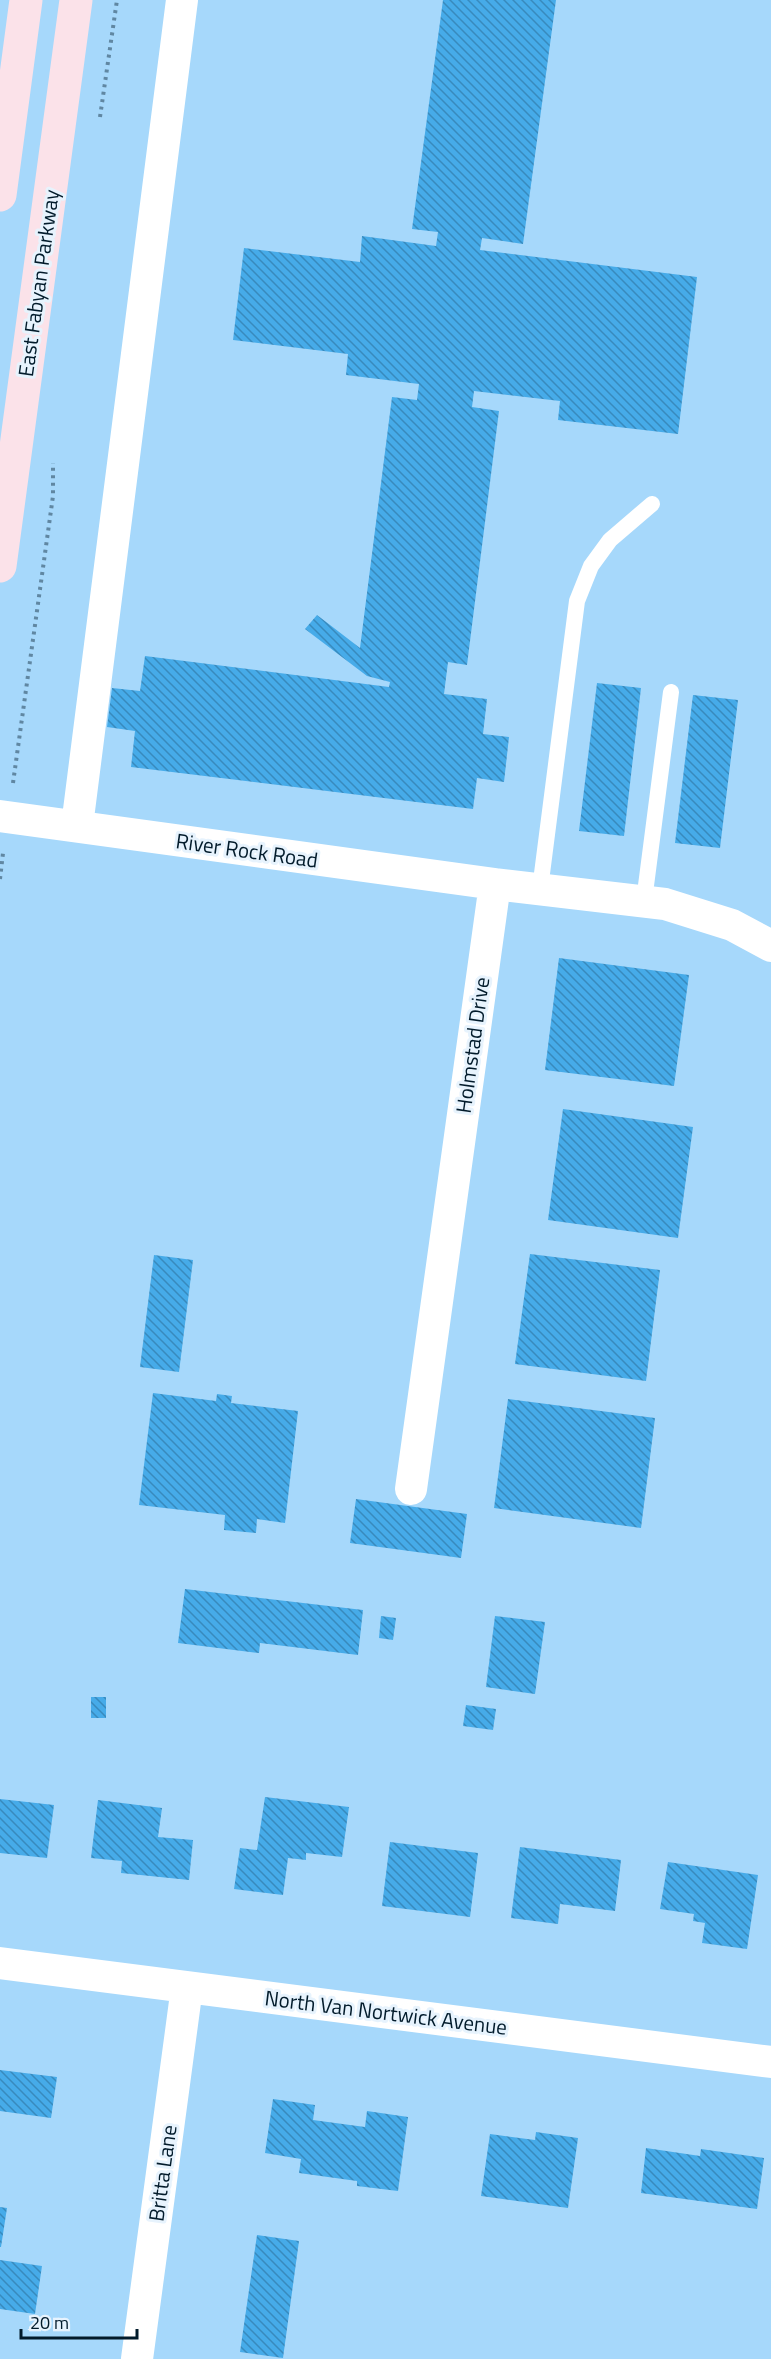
<svg xmlns="http://www.w3.org/2000/svg" width="771" height="2359" font-family="'Titillium Web',sans-serif">
  <style>
    .building { fill: url(#building-back-hatch) }
    .lines { fill: none; stroke-linecap: round; stroke-linejoin: round }
    .path { stroke: #6087a2; stroke-width: 4; stroke-dasharray: 3 4.5; stroke-linecap: butt }
    .service { stroke: #fff; stroke-width: 16 }
    .minor { stroke: #fff; stroke-width: 32 }
    .secondary { stroke: #fbe2e9; stroke-width: 33 }
    .labels { text-anchor: middle; dominant-baseline: central; stroke-width: 6; stroke-linejoin: round; paint-order: stroke }
    .street-label { font-size: 21px; fill: #021b2b; stroke: #e7f3fd }
  </style>
  <defs>
    <pattern id="building-back-hatch" width="6" height="6" patternUnits="userSpaceOnUse" patternTransform="scale(1.5)"><rect width="6" height="6" fill="#46abe9"/><path d="M-1 5l2 2M0 0l6 6M5-1l2 2" fill="none" stroke="#388abd"/></pattern>
  </defs>
  <rect width="100%" height="100%" fill="#a6d8fb"/>
  <path class="building" d="M 443,0 L 556,0 L 523,244 L 482,238 L 480,250 L 697,277 L 678,434 L 558,420 L 560,401 L 474,391 L 472,407 L 499,411 L 467,665 L 448,662 L 444,694 L 487,699 L 483,734 L 509,737 L 504,782 L 477,778 L 473,809 L 131,767 L 135,731 L 107,727 L 112,688 L 140,691 L 145,656 L 389,687 L 390,682 L 367,676 L 305,629 L 317,615 L 360,648 L 392,397 L 417,400 L 419,384 L 346,375 L 348,354 L 233,340 L 244,248 L 360,262 L 362,236 L 436,246 L 438,232 L 412,229 Z
    M 597,683 L 641,688 L 624,836 L 579,831 Z
    M 693,695 L 738,700 L 720,848 L 675,843 Z
    M 559,958 L 689,975 L 674,1086 L 545,1070 Z
    M 563,1109 L 693,1127 L 678,1238 L 548,1220 Z
    M 530,1254 L 660,1270 L 646,1381 L 515,1364 Z
    M 154,1255 L 193,1260 L 179,1372 L 140,1367 Z
    M 153,1393 L 216,1401 L 217,1394 L 232,1396 L 231,1403 L 298,1411 L 285,1523 L 257,1519 L 256,1533 L 224,1530 L 225,1515 L 139,1505 Z
    M 508,1399 L 655,1418 L 641,1528 L 494,1508 Z
    M 356,1499 L 467,1514 L 461,1558 L 350,1543 Z
    M 185,1589 L 363,1610 L 358,1655 L 260,1643 L 259,1653 L 178,1643 Z
    M 381,1616 L 396,1618 L 393,1640 L 379,1638 Z
    M 495,1616 L 545,1622 L 535,1694 L 486,1687 Z
    M 91,1697 L 106,1697 L 106,1718 L 91,1718 Z
    M 466,1705 L 496,1709 L 493,1730 L 463,1726 Z
    M 265,1797 L 349,1807 L 342,1857 L 306,1853 L 306,1860 L 288,1858 L 283,1895 L 234,1889 L 240,1848 L 257,1850 Z
    M 0,1799 L 54,1805 L 47,1858 L 0,1853 Z
    M 98,1800 L 162,1808 L 158,1837 L 193,1840 L 189,1880 L 121,1873 L 122,1861 L 91,1858 Z
    M 390,1842 L 478,1853 L 470,1917 L 382,1906 Z
    M 520,1847 L 621,1860 L 615,1911 L 560,1904 L 558,1924 L 511,1918 Z
    M 668,1862 L 758,1875 L 747,1949 L 702,1943 L 705,1923 L 693,1921 L 694,1914 L 660,1909 Z
    M 0,2070 L 57,2077 L 51,2118 L 0,2111 Z
    M 273,2099 L 315,2105 L 313,2120 L 365,2127 L 367,2111 L 408,2117 L 398,2191 L 357,2186 L 357,2181 L 299,2173 L 301,2159 L 265,2153 Z
    M 536,2132 L 578,2138 L 568,2208 L 481,2196 L 490,2134 L 535,2140 Z
    M 646,2148 L 700,2156 L 701,2149 L 764,2158 L 757,2209 L 641,2193 Z
    M 0,2207 L 7,2208 L 1,2247 L 0,2247 Z
    M 257,2235 L 299,2241 L 283,2358 L 240,2352 Z
    M 0,2260 L 42,2266 L 35,2314 L 0,2309 Z"/>
  <g class="lines">
    <path class="path" d="M 100,117 L 117,0
      M 13,783 L 53,496 L 53,463
      M 0,879 L 3,853"/>
    <path class="service" d="M 540,889 L 577,601 L 591,566 L 610,540 L 652,504
      M 644,901 L 671,692"/>
    <path class="minor" d="M 0,816 L 495,884 L 665,904 L 732,925 L 771,946
      M 77,826 L 182,0
      M 411,1489 L 495,884
      M 0,1963 L 771,2062
      M 137,2359 L 187,1987"/>
    <path class="secondary" d="M 0,195 L 26,0
      M 0,566 L 76,0"/>
  </g>
  <g class="labels">
    <g class="street-label">
      <text transform="translate(38 283) rotate(-82)">East Fabyan Parkway</text>
      <text transform="translate(247 850) rotate(8)">River Rock Road</text>
      <text transform="translate(472 1045) rotate(-82)">Holmstad Drive</text>
      <text transform="translate(386 2012) rotate(7)">North Van Nortwick Avenue</text>
      <text transform="translate(162 2173) rotate(-82)">Britta Lane</text>
    </g>
  </g>
  <path d="M21 2329v9h116v-9" fill="none" stroke="#021b2b" stroke-width="3"/>
  <text x="30" y="2329" font-size="18" fill="#021b2b" stroke="#e7f3fd" stroke-width="4.5" paint-order="stroke">20 m</text>
</svg>
